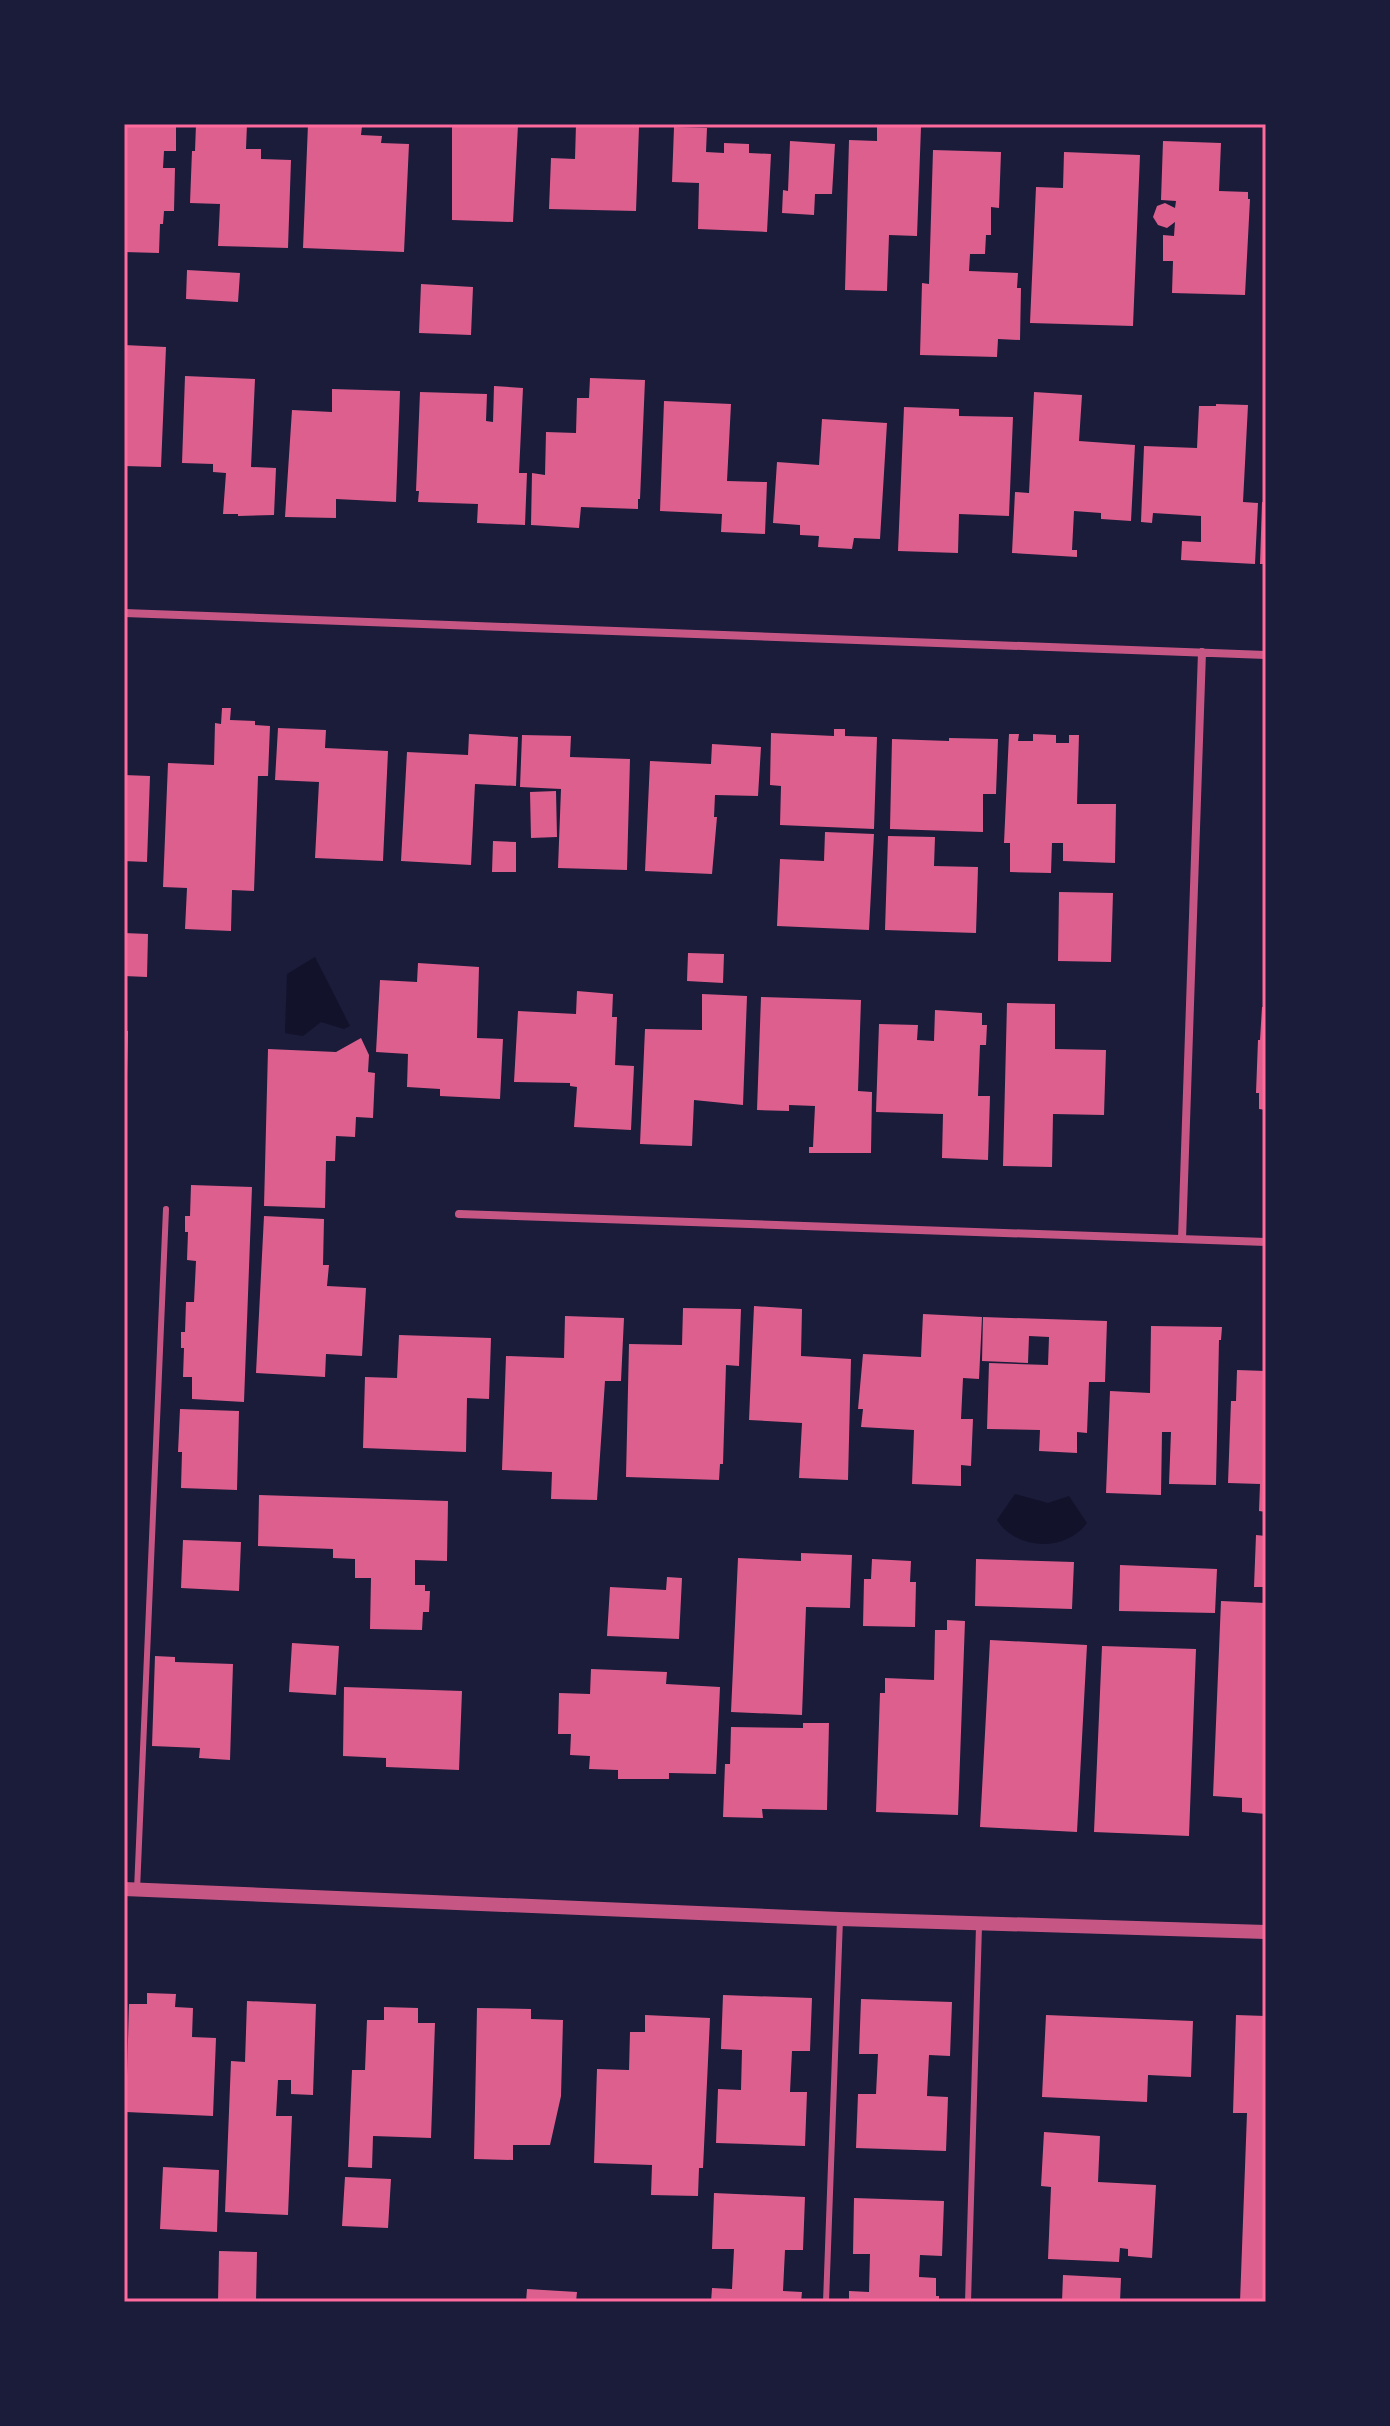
<svg xmlns="http://www.w3.org/2000/svg" width="1390" height="2426" font-family="'Exo 2',sans-serif">
  <style>
    .water { fill: #12122b }
    .building { fill: #dd5f8e }
    .lines { fill: none; stroke-linecap: round; stroke-linejoin: round }
    .service { stroke: #c65784; stroke-width: 6 }
    .minor { stroke: #c65784; stroke-width: 8 }
    .tertiary { stroke: #c65784; stroke-width: 14 }
    .neatline { fill: none; stroke: #ff6b9d; stroke-width: 3 }
  </style>
  <rect width="100%" height="100%" fill="#1b1b3a"/>
  <path class="water" d="M 315,957 L 350,1026 L 344,1029 L 321,1022 L 303,1036 L 285,1033 L 287,974 Z
    M 1015,1494 L 1048,1503 L 1069,1496 L 1087,1523 C 1065,1553 1016,1550 997,1520 Z"/>
  <path class="building" d="M 124,124 L 176,124 L 176,151 L 164,151 L 163,168 L 175,168 L 174,211 L 164,211 L 163,224 L 160,224 L 159,253 L 124,252 Z
    M 196,124 L 247,124 L 246,149 L 261,149 L 261,159 L 291,160 L 288,248 L 218,246 L 220,204 L 190,203 L 192,151 L 195,151 Z
    M 308,124 L 362,126 L 361,135 L 382,136 L 381,143 L 409,144 L 404,252 L 303,248 Z
    M 452,124 L 518,125 L 513,222 L 452,220 Z
    M 576,124 L 639,127 L 636,211 L 549,209 L 551,158 L 575,159 Z
    M 877,125 L 921,127 L 917,236 L 889,235 L 887,291 L 845,290 L 849,140 L 877,141 Z
    M 674,127 L 707,128 L 706,152 L 724,153 L 724,143 L 749,144 L 749,153 L 771,154 L 767,232 L 698,229 L 699,183 L 672,182 Z
    M 790,141 L 835,144 L 832,194 L 815,194 L 814,215 L 782,213 L 783,190 L 788,191 Z
    M 1163,141 L 1221,143 L 1219,191 L 1248,192 L 1248,199 L 1250,199 L 1245,295 L 1172,293 L 1173,261 L 1163,261 L 1163,235 L 1174,236 L 1175,222 L 1167,228 L 1158,225 L 1153,217 L 1157,206 L 1165,203 L 1175,208 L 1176,201 L 1161,200 Z
    M 933,150 L 1001,152 L 999,208 L 991,207 L 991,235 L 986,235 L 985,254 L 970,254 L 969,271 L 1018,273 L 1017,288 L 1021,288 L 1020,340 L 998,339 L 997,357 L 920,355 L 922,283 L 929,284 Z
    M 1064,152 L 1140,155 L 1133,326 L 1030,323 L 1036,187 L 1063,188 Z
    M 187,270 L 240,273 L 238,302 L 186,299 Z
    M 421,284 L 473,287 L 471,335 L 419,333 Z
    M 124,345 L 166,347 L 161,467 L 124,466 Z
    M 185,376 L 255,379 L 251,467 L 276,468 L 274,515 L 238,516 L 238,514 L 223,514 L 226,473 L 213,472 L 213,464 L 182,463 Z
    M 590,378 L 645,380 L 640,499 L 638,499 L 638,509 L 581,507 L 579,528 L 531,525 L 532,473 L 545,475 L 546,432 L 576,433 L 577,398 L 589,398 Z
    M 494,386 L 523,388 L 519,473 L 527,473 L 525,525 L 477,523 L 478,504 L 418,502 L 419,491 L 416,491 L 420,392 L 487,394 L 486,421 L 493,422 Z
    M 332,389 L 400,391 L 396,502 L 336,499 L 336,518 L 285,517 L 292,410 L 332,412 Z
    M 1034,392 L 1082,395 L 1079,441 L 1135,445 L 1131,521 L 1101,519 L 1101,513 L 1074,511 L 1072,550 L 1077,550 L 1077,557 L 1012,553 L 1015,492 L 1029,493 Z
    M 664,401 L 731,404 L 727,481 L 767,482 L 765,534 L 721,532 L 722,514 L 660,511 Z
    M 1216,404 L 1248,405 L 1243,502 L 1258,503 L 1255,564 L 1181,560 L 1182,541 L 1201,542 L 1201,516 L 1153,513 L 1152,523 L 1141,522 L 1144,446 L 1197,448 L 1199,406 L 1216,406 Z
    M 904,407 L 959,409 L 959,416 L 1013,417 L 1009,516 L 959,514 L 958,553 L 898,551 Z
    M 822,419 L 887,423 L 880,539 L 854,538 L 852,549 L 818,547 L 819,536 L 800,535 L 800,525 L 773,523 L 777,462 L 819,465 Z
    M 1262,502 L 1266,503 L 1266,564 L 1260,564 Z
    M 222,708 L 231,708 L 230,720 L 255,721 L 255,725 L 270,726 L 268,776 L 258,776 L 254,891 L 232,890 L 231,931 L 185,929 L 187,888 L 163,887 L 168,763 L 214,765 L 215,723 L 221,724 Z
    M 278,728 L 326,730 L 325,748 L 388,751 L 383,861 L 315,858 L 319,782 L 275,780 Z
    M 834,729 L 845,729 L 845,736 L 877,737 L 874,829 L 780,825 L 781,786 L 770,785 L 771,733 L 834,736 Z
    M 469,734 L 518,737 L 516,786 L 475,784 L 471,865 L 401,861 L 407,752 L 468,755 Z
    M 1009,734 L 1019,734 L 1018,741 L 1033,741 L 1033,734 L 1056,735 L 1056,743 L 1069,743 L 1069,735 L 1079,735 L 1077,804 L 1116,804 L 1115,863 L 1063,861 L 1063,843 L 1052,843 L 1051,873 L 1010,872 L 1010,843 L 1004,843 Z
    M 522,735 L 571,736 L 570,757 L 630,759 L 627,870 L 558,868 L 561,789 L 520,787 Z
    M 949,738 L 998,739 L 996,794 L 983,794 L 983,832 L 890,829 L 892,739 L 949,741 Z
    M 712,744 L 761,747 L 758,796 L 715,795 L 714,817 L 717,817 L 712,874 L 645,871 L 650,761 L 711,764 Z
    M 124,775 L 150,776 L 147,862 L 124,861 Z
    M 556,791 L 557,837 L 531,838 L 530,792 Z
    M 825,832 L 874,834 L 869,930 L 777,926 L 780,859 L 824,861 Z
    M 888,836 L 935,837 L 934,866 L 978,867 L 976,933 L 885,930 Z
    M 493,841 L 516,842 L 516,872 L 492,872 Z
    M 1059,892 L 1113,893 L 1111,962 L 1058,961 Z
    M 124,933 L 148,934 L 147,977 L 124,976 Z
    M 688,953 L 724,954 L 723,983 L 687,981 Z
    M 418,963 L 479,967 L 477,1038 L 503,1039 L 500,1099 L 440,1096 L 440,1089 L 407,1087 L 408,1054 L 376,1052 L 380,980 L 417,982 Z
    M 577,991 L 613,994 L 612,1017 L 617,1017 L 615,1065 L 634,1066 L 631,1130 L 574,1127 L 577,1087 L 570,1086 L 570,1083 L 514,1082 L 518,1011 L 576,1014 Z
    M 702,994 L 747,996 L 743,1105 L 694,1100 L 692,1146 L 640,1144 L 645,1029 L 702,1030 Z
    M 761,997 L 861,1000 L 858,1091 L 872,1092 L 871,1153 L 809,1153 L 809,1147 L 813,1147 L 815,1106 L 789,1105 L 789,1111 L 757,1110 Z
    M 1007,1003 L 1055,1004 L 1055,1049 L 1106,1050 L 1104,1115 L 1053,1114 L 1052,1167 L 1003,1166 Z
    M 1262,1007 L 1266,1007 L 1266,1110 L 1259,1109 L 1259,1093 L 1256,1093 L 1258,1040 L 1260,1040 Z
    M 935,1010 L 982,1013 L 982,1025 L 987,1025 L 986,1045 L 980,1045 L 978,1096 L 990,1096 L 988,1160 L 942,1158 L 943,1114 L 876,1112 L 879,1024 L 918,1025 L 917,1040 L 934,1041 Z
    M 124,1031 L 128,1031 L 127,1075 L 124,1075 Z
    M 361,1038 L 369,1055 L 368,1072 L 375,1073 L 373,1118 L 356,1117 L 355,1137 L 336,1136 L 335,1161 L 326,1161 L 325,1208 L 264,1206 L 268,1049 L 336,1052 Z
    M 191,1185 L 252,1187 L 244,1402 L 192,1399 L 192,1377 L 183,1377 L 184,1348 L 181,1348 L 181,1332 L 185,1332 L 186,1302 L 194,1302 L 196,1261 L 187,1260 L 188,1232 L 185,1232 L 185,1216 L 190,1216 Z
    M 264,1216 L 324,1219 L 323,1265 L 329,1265 L 327,1286 L 366,1288 L 362,1356 L 326,1354 L 325,1377 L 256,1373 Z
    M 754,1306 L 802,1309 L 801,1356 L 851,1359 L 848,1480 L 799,1478 L 802,1423 L 749,1420 Z
    M 683,1308 L 741,1309 L 739,1366 L 726,1365 L 723,1464 L 720,1464 L 719,1480 L 626,1477 L 629,1344 L 682,1345 Z
    M 923,1314 L 982,1317 L 979,1379 L 963,1378 L 961,1419 L 973,1419 L 971,1466 L 961,1465 L 961,1486 L 912,1484 L 914,1430 L 861,1427 L 863,1409 L 858,1409 L 863,1354 L 921,1357 Z
    M 565,1316 L 624,1318 L 621,1381 L 605,1381 L 597,1500 L 551,1499 L 552,1472 L 502,1470 L 506,1356 L 564,1358 Z
    M 983,1317 L 1107,1321 L 1105,1382 L 1089,1382 L 1087,1433 L 1077,1432 L 1077,1453 L 1039,1451 L 1040,1430 L 987,1429 L 989,1363 L 1048,1365 L 1049,1337 L 1029,1336 L 1028,1363 L 982,1361 Z
    M 1151,1326 L 1222,1327 L 1221,1340 L 1219,1340 L 1216,1485 L 1169,1484 L 1171,1432 L 1162,1432 L 1161,1495 L 1106,1493 L 1110,1391 L 1150,1393 Z
    M 399,1335 L 491,1338 L 489,1399 L 467,1398 L 466,1452 L 363,1448 L 365,1377 L 397,1378 Z
    M 1237,1370 L 1266,1371 L 1266,1512 L 1259,1511 L 1260,1484 L 1228,1483 L 1231,1401 L 1236,1401 Z
    M 180,1409 L 239,1411 L 237,1490 L 181,1488 L 182,1452 L 178,1452 Z
    M 259,1495 L 448,1501 L 447,1561 L 415,1560 L 415,1585 L 425,1585 L 425,1591 L 430,1591 L 429,1612 L 423,1612 L 422,1630 L 370,1629 L 371,1578 L 355,1578 L 355,1559 L 333,1558 L 333,1549 L 258,1546 Z
    M 1256,1535 L 1266,1536 L 1266,1587 L 1254,1587 Z
    M 183,1540 L 241,1542 L 239,1591 L 181,1588 Z
    M 801,1553 L 852,1555 L 850,1608 L 806,1607 L 802,1715 L 731,1712 L 738,1558 L 801,1561 Z
    M 872,1559 L 911,1561 L 910,1582 L 916,1582 L 915,1627 L 863,1626 L 864,1579 L 871,1579 Z
    M 976,1559 L 1074,1562 L 1072,1609 L 975,1606 Z
    M 1120,1565 L 1217,1569 L 1215,1613 L 1119,1611 Z
    M 667,1577 L 682,1578 L 679,1639 L 607,1636 L 610,1587 L 666,1590 Z
    M 1221,1601 L 1266,1603 L 1266,1814 L 1242,1812 L 1242,1798 L 1213,1796 Z
    M 947,1620 L 965,1621 L 958,1815 L 876,1812 L 880,1693 L 885,1693 L 885,1678 L 934,1680 L 935,1630 L 947,1630 Z
    M 990,1640 L 1087,1645 L 1077,1832 L 980,1827 Z
    M 292,1643 L 339,1646 L 336,1695 L 289,1692 Z
    M 1102,1646 L 1196,1649 L 1189,1836 L 1094,1832 Z
    M 155,1656 L 175,1657 L 175,1662 L 233,1664 L 230,1760 L 199,1758 L 200,1748 L 152,1746 Z
    M 591,1669 L 667,1672 L 666,1684 L 720,1687 L 716,1774 L 669,1773 L 669,1779 L 618,1779 L 618,1770 L 589,1769 L 590,1756 L 570,1755 L 571,1734 L 558,1734 L 559,1693 L 590,1694 Z
    M 344,1687 L 462,1691 L 459,1770 L 386,1767 L 386,1758 L 343,1756 Z
    M 803,1723 L 829,1723 L 827,1810 L 762,1809 L 763,1818 L 723,1817 L 725,1764 L 730,1764 L 731,1727 L 803,1728 Z
    M 147,1993 L 176,1994 L 175,2007 L 193,2008 L 192,2037 L 216,2038 L 213,2116 L 126,2112 L 129,2004 L 147,2004 Z
    M 723,1995 L 812,1998 L 810,2051 L 792,2051 L 790,2092 L 807,2092 L 805,2146 L 716,2143 L 718,2089 L 741,2090 L 742,2050 L 721,2049 Z
    M 861,1999 L 952,2002 L 950,2056 L 929,2055 L 927,2096 L 948,2097 L 946,2151 L 856,2148 L 858,2094 L 876,2094 L 878,2054 L 859,2054 Z
    M 247,2001 L 316,2004 L 313,2095 L 291,2094 L 291,2080 L 278,2080 L 276,2116 L 292,2116 L 288,2215 L 225,2212 L 231,2061 L 245,2062 Z
    M 384,2007 L 418,2008 L 418,2023 L 435,2023 L 431,2138 L 373,2136 L 372,2168 L 348,2167 L 352,2070 L 365,2070 L 367,2020 L 384,2020 Z
    M 477,2008 L 531,2009 L 531,2019 L 563,2020 L 561,2096 L 550,2145 L 513,2145 L 513,2160 L 474,2159 Z
    M 645,2015 L 710,2018 L 703,2168 L 699,2168 L 698,2196 L 651,2195 L 652,2165 L 594,2163 L 597,2069 L 629,2070 L 630,2032 L 645,2032 Z
    M 1046,2015 L 1193,2021 L 1191,2077 L 1148,2075 L 1147,2102 L 1042,2097 Z
    M 1236,2015 L 1266,2016 L 1266,2302 L 1240,2302 L 1247,2113 L 1233,2113 Z
    M 1044,2132 L 1100,2136 L 1098,2182 L 1156,2185 L 1152,2258 L 1128,2256 L 1128,2249 L 1120,2248 L 1119,2262 L 1048,2259 L 1051,2187 L 1041,2186 Z
    M 163,2167 L 219,2170 L 217,2232 L 160,2229 Z
    M 345,2177 L 391,2179 L 388,2228 L 342,2226 Z
    M 714,2193 L 805,2197 L 803,2250 L 785,2250 L 783,2291 L 802,2292 L 801,2302 L 711,2302 L 712,2288 L 732,2289 L 734,2249 L 712,2249 Z
    M 854,2198 L 944,2201 L 942,2256 L 920,2255 L 919,2277 L 936,2278 L 936,2296 L 939,2296 L 939,2302 L 849,2302 L 849,2291 L 869,2292 L 870,2254 L 853,2254 Z
    M 219,2251 L 257,2252 L 256,2302 L 218,2302 Z
    M 1063,2275 L 1121,2278 L 1120,2302 L 1062,2302 Z
    M 527,2289 L 577,2292 L 576,2302 L 526,2302 Z"/>
  <g class="lines">
    <path class="service" d="M 137,1890 L 166,1209
      M 826,2302 L 840,1919
      M 968,2302 L 979,1926"/>
    <path class="minor" d="M 124,613 L 1266,655
      M 459,1214 L 1266,1242
      M 1182,1239 L 1202,652"/>
    <path class="tertiary" d="M 124,1889 L 840,1919 L 1266,1932"/>
  </g>
  <rect width="1390" height="2426" fill="none" stroke="#1b1b3a" stroke-width="252"/>
  <rect x="126" y="126" width="1138" height="2174" class="neatline"/>
</svg>
